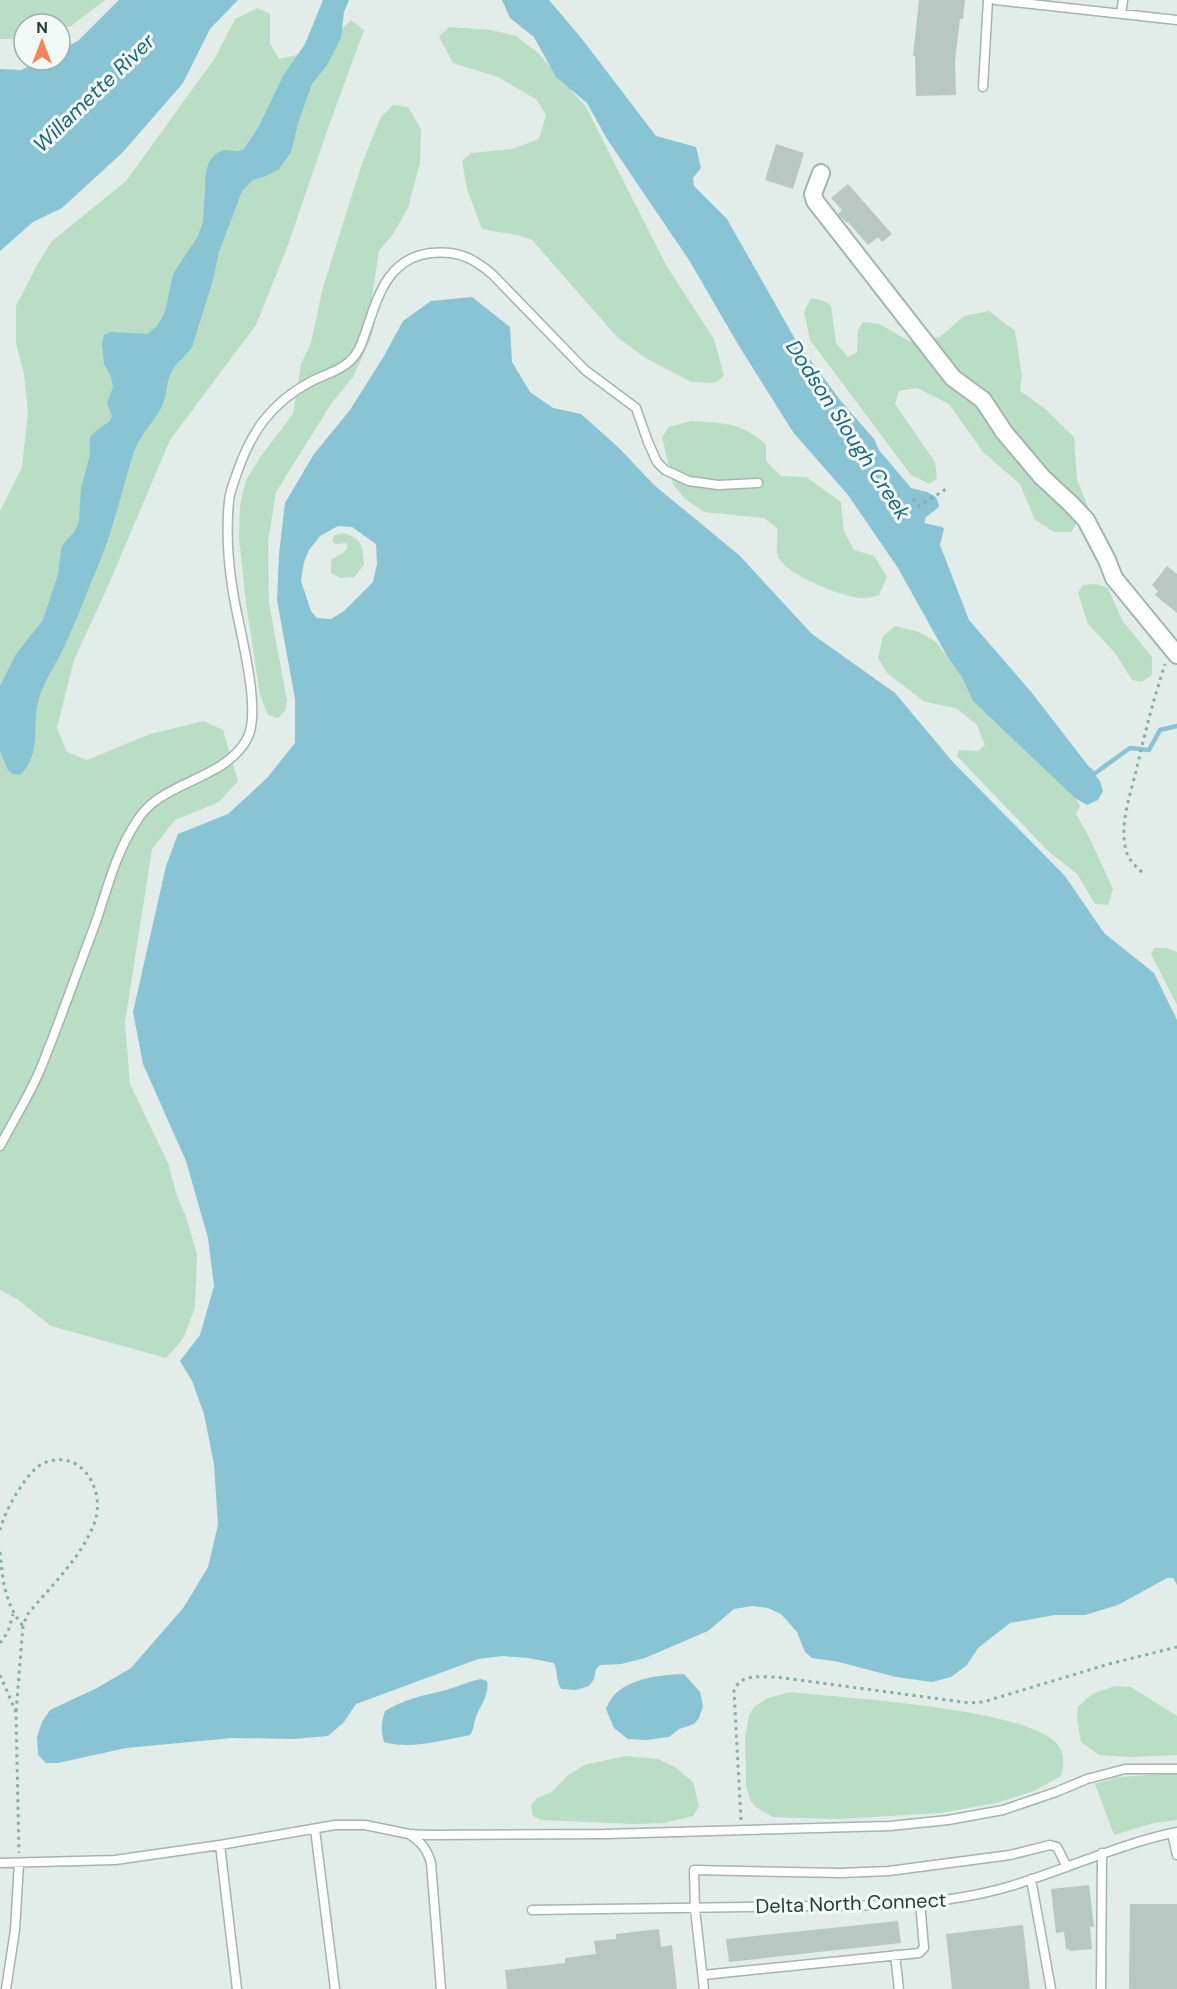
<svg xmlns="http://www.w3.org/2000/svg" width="1177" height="1989" font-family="'DM Sans',sans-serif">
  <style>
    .green { fill: #badec5 }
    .water { fill: #88c4d3; fill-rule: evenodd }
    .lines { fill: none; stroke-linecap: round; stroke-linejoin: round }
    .stream { stroke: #88c4d3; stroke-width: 4.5 }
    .building { fill: #b7c7c1 }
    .lane-casing { stroke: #a4b4b0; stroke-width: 11 }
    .street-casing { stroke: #a4b4b0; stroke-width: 20 }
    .path { stroke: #81b1a4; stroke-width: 3; stroke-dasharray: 3 4.5; stroke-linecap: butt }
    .lane { stroke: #fff; stroke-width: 8 }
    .street { stroke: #fff; stroke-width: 16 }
    .labels { text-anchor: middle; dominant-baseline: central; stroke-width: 6; stroke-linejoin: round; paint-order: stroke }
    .street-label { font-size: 20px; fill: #213e38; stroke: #f2f9f6 }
    .water-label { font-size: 21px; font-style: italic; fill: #1a677c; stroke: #f2f9f6 }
  </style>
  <rect width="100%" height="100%" fill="#e2ece8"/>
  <path class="green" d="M 0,0 L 105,0 L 71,26 L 60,29 L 60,24 L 24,24 L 24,39 L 0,39 Z
    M 257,8 L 270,14 L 270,43 L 279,59 L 320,50 L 351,20 L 364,30 L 327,131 L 288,245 L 256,325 L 170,440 L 108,586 L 74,660 L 57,728 L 67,752 L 87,760 L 150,734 L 204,721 L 223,730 L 238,781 L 219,802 L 175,820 L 152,849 L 125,1022 L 130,1084 L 168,1163 L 177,1196 L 186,1217 L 197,1254 L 195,1307 L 183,1339 L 166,1358 L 51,1326 L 17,1299 L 0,1290 L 0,511 L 22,467 L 28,413 L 24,374 L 16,343 L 16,306 L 36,267 L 51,242 L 126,181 L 215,58 L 235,19 Z
    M 449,27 L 491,30 L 516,36 L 538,53 L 586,107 L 666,265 L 714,339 L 724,376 L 715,383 L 691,382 L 647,359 L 617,337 L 532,240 C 516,233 499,233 482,229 L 467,189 L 462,161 L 471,153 L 512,149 L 539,139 L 546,115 L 537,100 L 498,77 L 453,63 L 439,37 Z
    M 393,105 L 408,107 L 421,129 L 420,163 L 408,208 L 393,234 L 379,251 L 372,296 L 375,321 L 371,338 L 353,377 L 331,404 L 276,492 L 268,542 L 269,603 L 287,701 L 285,711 L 278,718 L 268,715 L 260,695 L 246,603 L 239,538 L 240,506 L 246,480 L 261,456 L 293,414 L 301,364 L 311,343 L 322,291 L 349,204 L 363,161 L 381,117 Z
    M 811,298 L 824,301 L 831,306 L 836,343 L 848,357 L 857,352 L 858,330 L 863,322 L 880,324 L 909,341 L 940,337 L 964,316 L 989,311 L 1015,331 L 1022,376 L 1020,391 L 1043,407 L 1074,437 L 1077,479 L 1088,507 L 1071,532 L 1054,532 L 1035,520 L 1020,484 L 983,452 L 949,404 L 917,388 L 899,391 L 895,404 L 935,462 L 937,479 L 929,484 L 911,475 L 810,340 L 804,312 Z
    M 691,421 C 721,423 743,422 766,445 L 766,461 L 781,476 L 806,477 L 841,502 L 844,531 L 854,550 L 874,556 L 887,577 L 879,595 C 875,596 870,598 865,598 C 848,600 783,574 778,556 C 775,548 779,537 777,528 L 764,518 L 704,512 L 684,498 L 673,484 L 662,437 L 669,427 Z
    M 344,533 C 363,539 363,547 364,565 L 354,577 L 340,578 L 331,573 L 331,560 L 344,552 L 348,547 L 346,543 L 336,544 L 332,542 L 334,535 Z
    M 1096,584 L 1108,588 L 1122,620 L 1152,657 L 1152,675 L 1142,682 L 1132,680 L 1115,653 L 1088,624 L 1078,593 L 1083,585 Z
    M 895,626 L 919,632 L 936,642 L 987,711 L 1030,755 L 1067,784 L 1080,806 L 1076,814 L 1089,837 L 1113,889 L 1108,905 L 1095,904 L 1077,874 L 1048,851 L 957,756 L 959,750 L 978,751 L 985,745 L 977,725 L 956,708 L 925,702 L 888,674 L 878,658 L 883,636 Z
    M 1154,948 L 1167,948 L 1177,952 L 1177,1005 L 1151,954 Z
    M 1115,1686 L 1131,1687 L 1177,1716 L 1177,1755 L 1131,1757 L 1099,1755 L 1081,1742 L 1077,1719 L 1078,1707 L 1092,1694 Z
    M 790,1692 C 840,1698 1031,1708 1058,1745 C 1065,1755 1064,1765 1061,1776 L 1034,1791 L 996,1803 L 940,1813 L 839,1819 L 773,1817 L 756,1807 L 750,1800 L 746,1786 L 745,1738 L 749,1715 L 754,1707 L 768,1698 Z
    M 625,1756 L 658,1759 L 675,1767 L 693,1782 L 699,1806 L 693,1816 L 664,1823 L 633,1824 L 541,1820 L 533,1816 L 531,1805 L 537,1798 L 552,1792 L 567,1776 L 584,1765 Z
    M 1177,1773 L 1177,1820 L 1154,1823 L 1114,1835 L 1095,1784 L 1118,1777 Z"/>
  <path class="water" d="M 119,0 L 238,0 L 210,29 L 183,83 L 123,152 L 62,208 L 33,222 L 0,251 L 0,69 L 21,70 L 41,60 L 60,60 L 60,50 L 78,41 Z
    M 323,0 L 349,0 L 344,12 L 341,38 L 327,65 L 312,84 L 299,120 L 291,152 L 279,169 L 266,176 L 253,180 L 242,191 L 219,252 L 213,280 L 192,347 C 186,356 177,362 172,371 C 165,383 168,397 160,410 C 152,424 140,435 134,452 C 122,488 115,525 100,561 C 88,589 78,617 65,645 C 57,663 45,679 39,698 C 31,723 43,753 20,775 L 13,774 L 8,770 L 0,751 L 0,686 L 16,654 L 43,620 L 58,574 L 61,549 L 64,543 L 75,531 L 79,521 L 81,488 L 90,455 L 90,437 L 97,430 L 110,421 L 112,416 L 107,403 L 113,387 L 111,377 L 104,364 L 102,344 L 104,335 L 110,332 L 147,334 L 157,326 L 165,312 L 173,274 L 198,236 L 203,222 L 206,171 L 210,160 L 217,153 L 223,150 L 238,151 L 243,150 L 258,128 L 283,76 L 305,44 Z
    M 502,0 L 549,0 L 582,39 L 656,136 L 696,147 L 701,168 L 693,178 L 694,186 L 727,219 L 795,339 L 840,400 L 874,439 L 879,450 L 911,488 L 927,492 L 936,497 L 939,505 L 938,508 L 926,517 L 924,523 L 942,527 L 944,529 L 940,545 L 969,620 L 1032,693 L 1100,781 L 1103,791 L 1098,800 L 1087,805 L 1075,798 L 973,701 L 963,679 L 947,656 L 898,568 L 848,495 L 793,432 L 739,346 L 689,260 L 607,139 L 587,103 L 556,77 L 534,37 L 510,18 Z
    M 472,297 L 510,327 L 512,362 L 530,392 L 553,408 L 581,414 L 619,448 L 654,485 L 739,555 L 812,634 L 895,693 L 952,761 L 1065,876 L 1104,933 L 1154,973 L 1177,1020 L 1177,1585 L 1173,1578 L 1167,1578 L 1118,1605 L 1085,1615 L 1055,1615 L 1010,1623 L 978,1648 L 967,1665 L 951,1677 L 932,1682 L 896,1677 L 839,1662 L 812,1658 L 805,1652 L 797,1632 L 781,1614 L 768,1608 L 752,1606 L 734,1609 L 708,1631 L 645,1658 L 621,1664 L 600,1665 L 596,1669 L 594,1679 L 589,1686 L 576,1690 L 561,1689 C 556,1681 558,1672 554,1663 L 528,1658 L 503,1656 L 478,1659 L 356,1704 L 344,1722 L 328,1736 L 294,1739 L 232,1738 L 126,1748 L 58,1763 L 46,1763 L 38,1755 L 37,1737 L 42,1722 L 50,1710 L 97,1688 L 131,1668 L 184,1607 L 208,1567 L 218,1525 L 214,1464 L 204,1414 L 192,1381 L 180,1361 L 200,1335 L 214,1286 L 208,1238 L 186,1161 L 143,1064 L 133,1012 L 166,866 L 178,834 L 228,814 L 267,778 L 295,743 L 295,699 L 277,600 L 279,554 L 285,503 L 314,454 L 350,410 L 384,356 L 403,321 L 431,301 ZM 338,526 L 352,527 L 376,544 L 377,564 L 373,582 L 344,611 L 331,619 L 317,618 L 311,611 L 301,581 L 304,562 L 309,550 L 320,536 Z
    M 684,1674 L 700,1692 L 703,1706 L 699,1718 L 694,1724 L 679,1729 L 669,1737 L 646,1740 L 628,1739 L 614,1728 L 606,1709 C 616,1679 657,1675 684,1674 Z
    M 481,1679 L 487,1681 C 490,1696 479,1706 475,1720 C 473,1726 474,1729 470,1735 C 445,1740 408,1750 384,1742 C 381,1731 381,1722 385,1711 C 409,1697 424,1696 449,1689 C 460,1686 469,1681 481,1679 Z"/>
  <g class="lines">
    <path class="stream" d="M 1090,770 L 1094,774 L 1130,748 L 1149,750 L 1160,730 L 1177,726"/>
  </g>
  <path class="building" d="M 919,0 L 965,0 L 963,19 L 960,19 L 955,61 L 956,95 L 916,96 L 915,56 L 913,56 Z
    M 776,144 L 804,153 L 793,189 L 765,180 Z
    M 848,184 L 892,234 L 882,242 L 878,237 L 868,245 L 848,222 L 847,223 L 838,214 L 842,210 L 831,198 Z
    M 1167,566 L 1177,574 L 1177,613 L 1155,595 L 1158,591 L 1152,585 Z
    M 1089,1885 L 1094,1927 L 1090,1927 L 1092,1949 L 1069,1951 L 1069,1949 L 1066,1949 L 1064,1932 L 1056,1933 L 1051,1889 Z
    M 1130,1904 L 1177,1904 L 1177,1989 L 1129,1989 Z
    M 898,1921 L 901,1943 L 729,1962 L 726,1939 Z
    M 1023,1925 L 1030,1989 L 952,1989 L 946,1934 Z
    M 659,1929 L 661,1947 L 672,1945 L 677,1989 L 507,1989 L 505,1970 L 565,1963 L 565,1958 L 596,1954 L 594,1941 L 616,1939 L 616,1934 Z"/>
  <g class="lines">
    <g class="lane-casing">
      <path id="lane" d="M 995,0 L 1177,20
        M 1121,14 L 1123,0
        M 983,87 L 988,0
        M 0,1146 C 13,1121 29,1096 40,1070 C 59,1024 75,977 93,930 C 106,895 114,856 135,824 C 140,815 149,805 158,799 C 186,779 229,772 247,739 C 263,710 238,626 233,592 C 228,562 226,531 229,501 C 230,491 234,482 237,473 C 251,432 271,403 310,382 C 323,375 340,371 350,361 C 359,353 362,342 366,331 C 378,296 388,258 431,253 C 457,250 474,258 493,275 L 585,370 L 636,408 L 648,442 L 657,462 L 665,470 L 689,481 L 718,485 L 758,483
        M 315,1829 L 335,1989
        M 1172,1833 L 1177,1855
        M 409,1834 C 422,1843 427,1849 431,1863 L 441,1989
        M 220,1845 L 237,1989
        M 0,1863 L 115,1860 L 220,1845 L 335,1825 L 365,1825 L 409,1834 L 427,1835 L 606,1834 L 890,1826 L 948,1820 L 1003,1810 L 1056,1792 L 1087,1779 L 1125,1769 L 1177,1769
        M 1031,1879 L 1051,1989
        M 532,1910 L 898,1905 C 936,1902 974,1897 1011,1886 C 1067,1869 1119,1844 1177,1832
        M 895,1955 L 899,1989
        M 703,1975 L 919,1953 L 924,1948 L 920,1903
        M 6,1989 L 15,1930 L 19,1863
        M 704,1989 L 695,1909 L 694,1870 L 841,1873 L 889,1871 L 1010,1855 L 1050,1845 L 1057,1847 L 1067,1867
        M 1101,1989 L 1102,1853"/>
    </g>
    <g class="street-casing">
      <path id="street" d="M 821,173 L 813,194 L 815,201 L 953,378 L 983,400 L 1004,432 L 1042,477 L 1071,504 L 1086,520 L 1107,560 L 1114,578 L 1177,655"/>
    </g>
    <path class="path" d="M 913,499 L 919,506 L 946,489
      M 1142,872 C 1135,866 1128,859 1126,850 C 1119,824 1131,793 1137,767 C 1145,732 1154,698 1165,664
      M 0,1530 C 4,1512 27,1470 44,1463 C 82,1447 107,1492 94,1524 C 81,1558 50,1587 27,1615 L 23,1626 L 16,1712
      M 0,1552 C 3,1581 4,1602 23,1626
      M 0,1643 L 8,1632 L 13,1614
      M 0,1675 L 16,1712 L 19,1853
      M 741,1820 L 734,1691 C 740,1673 761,1677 777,1677 L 970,1703 L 983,1702 L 1109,1664 L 1177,1647"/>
    <use href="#lane" class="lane"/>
    <use href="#street" class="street"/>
  </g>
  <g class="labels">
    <g class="street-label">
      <text transform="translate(851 1903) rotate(-2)">Delta North Connect</text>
    </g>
    <g class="water-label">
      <text transform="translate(94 93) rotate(-44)">Willamette River</text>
      <text transform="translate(848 430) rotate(57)">Dodson Slough Creek</text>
    </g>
  </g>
  <g transform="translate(42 42)"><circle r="28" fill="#f2f9f6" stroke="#9eaeaa" stroke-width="1.5"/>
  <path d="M0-4.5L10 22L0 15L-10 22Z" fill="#f58557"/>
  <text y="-9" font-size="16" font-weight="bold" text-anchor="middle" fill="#213e38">N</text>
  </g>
</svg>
